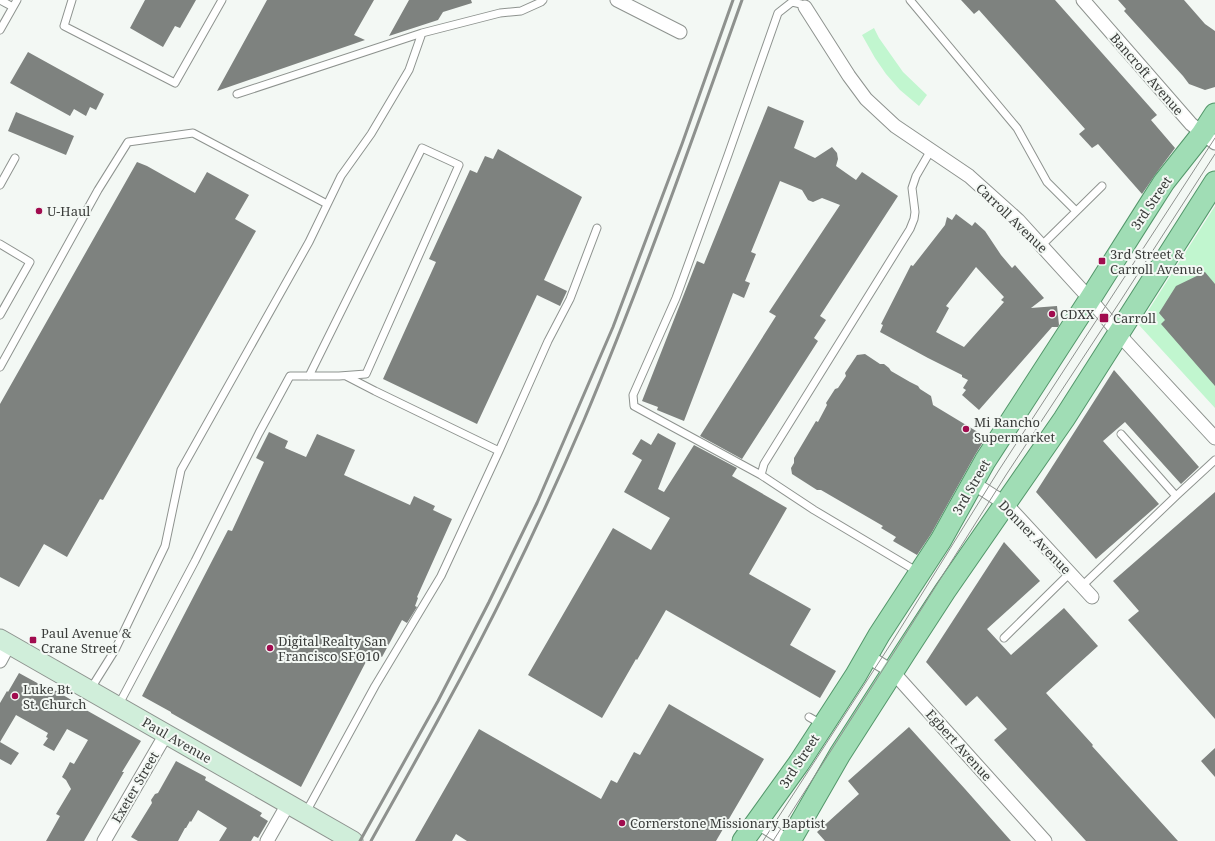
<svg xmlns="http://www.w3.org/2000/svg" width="1215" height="841" font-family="'Noto Serif',serif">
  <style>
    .green { fill: #c1f6cf }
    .building { fill: #7e827f; fill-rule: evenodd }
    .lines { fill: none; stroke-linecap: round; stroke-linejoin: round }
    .service-casing { stroke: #8e938f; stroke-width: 9 }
    .minor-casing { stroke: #8e938f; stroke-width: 15 }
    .secondary-casing { stroke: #8e938f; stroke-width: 21 }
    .primary-casing { stroke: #53966a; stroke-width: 23 }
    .service { stroke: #fff; stroke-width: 7 }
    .minor { stroke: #fff; stroke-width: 13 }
    .secondary { stroke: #d0eeda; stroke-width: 19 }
    .primary { stroke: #a0ddb5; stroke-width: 21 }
    .tram { stroke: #8e918e; stroke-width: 1 }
    .rail { stroke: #8e918e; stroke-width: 3 }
    .poi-dot { fill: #a10c4f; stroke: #f3f8f4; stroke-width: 1.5 }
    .labels { text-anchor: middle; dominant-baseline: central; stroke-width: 4; stroke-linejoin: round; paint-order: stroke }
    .street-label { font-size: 13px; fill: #3a3c3a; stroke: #f3f8f4 }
    .poi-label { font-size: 13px; fill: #3a3c3a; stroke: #f3f8f4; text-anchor: start }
  </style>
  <rect width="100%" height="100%" fill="#f3f8f4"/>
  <path class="green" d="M 874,28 L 879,38 L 903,72 L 927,95 L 919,106 L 900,90 L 886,74 L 875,58 L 862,35 Z
    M 1215,206 L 1215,408 L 1139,325 Z"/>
  <path class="building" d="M 145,0 L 196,0 L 180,28 L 175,26 L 163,47 L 130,28 Z
    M 267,0 L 374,0 L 354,35 L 365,40 L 217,91 Z
    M 409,0 L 471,0 L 472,3 L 443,12 L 438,20 L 389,36 Z
    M 961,0 L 1055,0 L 1157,115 L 1151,120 L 1175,148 L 1155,175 L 1142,194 L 1098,144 L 1092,148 L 1079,134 L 1085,129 L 979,10 L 974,14 Z
    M 1118,0 L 1184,0 L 1205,24 L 1215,31 L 1215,87 L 1205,90 L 1189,84 L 1183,76 L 1124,11 L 1126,9 Z
    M 28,52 L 104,94 L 96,110 L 90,107 L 86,116 L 74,109 L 70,116 L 10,83 Z
    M 768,106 L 804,121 L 794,148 L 815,158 L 832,147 L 837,153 L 838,159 L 836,166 L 856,180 L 862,172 L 898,196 L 820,316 L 826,320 L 814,338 L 818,341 L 742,459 L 700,436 L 776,316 L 769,312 L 840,205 L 822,198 L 813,202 L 808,200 L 802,190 L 780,181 L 751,252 L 756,254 L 745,281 L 750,283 L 744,298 L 733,293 L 684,421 L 657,410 L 658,407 L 642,401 L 697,261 L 704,264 Z
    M 16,112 L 74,136 L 66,155 L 8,131 Z
    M 498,149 L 582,197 L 544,280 L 567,291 L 560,306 L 537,295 L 477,424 L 383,379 L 436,262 L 429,259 L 470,170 L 477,173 L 485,156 L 493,159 Z
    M 137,162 L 147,166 L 195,193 L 207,172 L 249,195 L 235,219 L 256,231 L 103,500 L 100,499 L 67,557 L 44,544 L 19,587 L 0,577 L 0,404 Z
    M 956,214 L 972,226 L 975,222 L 985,231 L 1001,255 L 1012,268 L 1015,265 L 1044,298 L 1031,308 L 1057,306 L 1059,325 L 1058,327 L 1052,327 L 979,410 L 962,395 L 966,390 L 963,388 L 968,380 L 962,377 L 962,375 L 928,358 L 880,332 L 883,325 L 881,324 L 911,265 L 913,266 L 945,225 L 947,217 L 952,220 ZM 976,267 L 1004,297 L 1001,300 L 1004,302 L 964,347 L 936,332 L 949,308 L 946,306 Z
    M 1205,272 L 1215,284 L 1215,386 L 1161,324 L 1165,320 L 1159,313 L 1176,286 Z
    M 865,354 L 880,364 L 884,364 L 889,368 L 891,371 L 910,382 L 918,386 L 920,389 L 931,396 L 933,405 L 986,437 L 975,455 L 931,534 L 917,555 L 893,541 L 896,537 L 881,528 L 883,526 L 821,490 L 817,490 L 792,474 L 791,468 L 794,463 L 794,458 L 816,421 L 818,422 L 827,405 L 826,403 L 835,389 L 838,388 L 846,376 L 845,373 L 857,355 Z
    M 1114,370 L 1199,467 L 1181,484 L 1125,422 L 1103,441 L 1159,504 L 1096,559 L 1036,492 Z
    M 269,432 L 288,441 L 285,448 L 306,457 L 317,434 L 355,450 L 344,475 L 410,505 L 414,496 L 435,506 L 433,510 L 452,519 L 417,597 L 418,598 L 415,606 L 417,607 L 407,623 L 402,620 L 382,657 L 371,652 L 301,787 L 171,713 L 171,712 L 142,696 L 228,530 L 232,531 L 264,462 L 256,458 Z
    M 658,433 L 676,443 L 658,489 L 664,492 L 694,445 L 737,468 L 732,476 L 787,508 L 749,574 L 811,609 L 790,645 L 836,671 L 820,698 L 666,610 L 637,660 L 636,659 L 602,718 L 528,675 L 613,528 L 651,550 L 670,518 L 624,492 L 642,460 L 632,454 L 641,439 L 651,445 Z
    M 1215,492 L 1215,719 L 1128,620 L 1139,611 L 1113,581 Z
    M 1004,542 L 1040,581 L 987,629 L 1011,655 L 1064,608 L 1098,646 L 1046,693 L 1093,745 L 1092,746 L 1178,841 L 1086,841 L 994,740 L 1007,729 L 977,696 L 966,706 L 926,662 Z
    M 19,673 L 50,690 L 52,689 L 58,692 L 78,704 L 79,706 L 141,741 L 122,772 L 124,772 L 84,841 L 46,841 L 60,816 L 56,814 L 71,789 L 66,780 L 62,777 L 70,762 L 74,764 L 88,740 L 67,729 L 54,751 L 43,745 L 48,738 L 46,737 L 48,733 L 16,715 L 0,742 L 19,753 L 11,765 L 0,759 L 0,703 L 7,691 L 8,692 Z
    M 669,704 L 764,759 L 716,841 L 467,841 L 456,834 L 452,841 L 415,841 L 479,729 L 601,799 L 611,780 L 617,783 L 634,752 L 640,755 Z
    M 909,727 L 965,789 L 1011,841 L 825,841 L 817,832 L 859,794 L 848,781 Z
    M 1215,748 L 1215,777 L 1201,761 Z
    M 176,761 L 206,777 L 205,780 L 262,813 L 260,816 L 268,821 L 258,838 L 254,836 L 251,841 L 219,841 L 227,828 L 198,810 L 191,822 L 190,821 L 186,828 L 185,828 L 178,841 L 138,841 L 131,837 L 152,803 L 151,800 L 155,794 L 158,793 Z"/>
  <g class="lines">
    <g class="service-casing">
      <path id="service" d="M 0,0 L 13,7
        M 72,0 L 64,26 L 175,83 L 222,0
        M 910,0 L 1017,128 L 1047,182 L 1076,211
        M 0,30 L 17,0
        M 237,94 L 422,33 L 500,13 L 521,11 L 541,2 L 543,0
        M 0,185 L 15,158
        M 0,244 L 30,262 L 0,315
        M 1042,245 L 1102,186
        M 0,367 L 98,190 L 128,142 L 193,133 L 327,204
        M 346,376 L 375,391 L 499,451
        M 1121,434 L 1176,496 L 1215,460
        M 761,475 L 634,406 L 633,395 L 676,298 L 728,155 L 778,13 L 792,2 L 801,4 L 805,7
        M 918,572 L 814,510 L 761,475 L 764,464 L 910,229 L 914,219 L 915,212 L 912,188 L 916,176 L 931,150
        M 1082,586 L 1176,496
        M 1004,638 L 1070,573
        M 90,690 L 115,650 L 165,546 L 181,470 L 309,242 L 341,176 L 371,134 L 409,70 L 422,33
        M 118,706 L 195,561 L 259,433 L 290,376 L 339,376 L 366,374 L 459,165 L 422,148 L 309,376
        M 809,717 L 823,725
        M 305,814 L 375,686 L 441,576 L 499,451 L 548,341 L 570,299 L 597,228"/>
    </g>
    <g class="minor-casing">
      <path id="minor" d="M 617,0 L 680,32
        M 1083,0 L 1191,124 L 1215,143
        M 805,7 L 849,76 L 866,99 L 895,126 L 969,176 L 1018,220 L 1090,299 L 1126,342 L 1215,438
        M 973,483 L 1006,504 L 1092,597
        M 867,656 L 893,672 L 1045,841
        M 0,661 L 9,644
        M 757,822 L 787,841
        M 104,841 L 166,734
        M 267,841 L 288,804"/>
    </g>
    <g class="secondary-casing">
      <path id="secondary" d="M 0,639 L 353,841"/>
    </g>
    <g class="primary-casing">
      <path id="primary" d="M 743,841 L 799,763 L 856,675 L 879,635 L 941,540 L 985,461 L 1088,302 L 1143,215 L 1164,182 L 1202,134 L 1215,114
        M 790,841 L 840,754 L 906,651 L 945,591 L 1064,419 L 1215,182"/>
    </g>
    <use href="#service" class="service"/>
    <use href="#minor" class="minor"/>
    <use href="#secondary" class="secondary"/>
    <use href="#primary" class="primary"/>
    <path class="tram" d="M 763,841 L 892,642 L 999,470 L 1215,138
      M 773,841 L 898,646 L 1006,475 L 1121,300 L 1215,154"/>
    <path class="rail" d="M 360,841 L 438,701 L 489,602 L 537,503 L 613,327 L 682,144 L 733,0
      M 371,841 C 396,796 421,752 445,707 C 496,614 542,518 584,420 C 642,282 692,141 742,0"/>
  </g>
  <g class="poi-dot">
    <circle cx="39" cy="211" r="4"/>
    <rect x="1098" y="257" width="8" height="8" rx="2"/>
    <circle cx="1052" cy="314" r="4"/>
    <rect x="1099" y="313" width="10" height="10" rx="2"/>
    <circle cx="966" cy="429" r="4"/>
    <rect x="29" y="636" width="8" height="8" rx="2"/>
    <circle cx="270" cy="648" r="4"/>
    <circle cx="15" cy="696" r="4"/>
    <circle cx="622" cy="823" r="4"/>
  </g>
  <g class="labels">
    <g class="street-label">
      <text transform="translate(1147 74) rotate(49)">Bancroft Avenue</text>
      <text transform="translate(1151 203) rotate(-56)">3rd Street</text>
      <text transform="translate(1012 218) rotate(44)">Carroll Avenue</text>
      <text transform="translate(971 487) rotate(-60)">3rd Street</text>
      <text transform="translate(1035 537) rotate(46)">Donner Avenue</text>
      <text transform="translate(177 740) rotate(30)">Paul Avenue</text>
      <text transform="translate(959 745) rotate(48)">Egbert Avenue</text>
      <text transform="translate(799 761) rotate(-57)">3rd Street</text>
      <text transform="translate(135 787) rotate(-60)">Exeter Street</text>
    </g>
    <g class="poi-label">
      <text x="47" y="211">U-Haul</text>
      <text x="1110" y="254">3rd Street &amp;<tspan x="1110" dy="15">Carroll Avenue</tspan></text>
      <text x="1060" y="314">CDXX</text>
      <text x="1113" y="318">Carroll</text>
      <text x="974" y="422">Mi Rancho<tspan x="974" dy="15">Supermarket</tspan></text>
      <text x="41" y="633">Paul Avenue &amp;<tspan x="41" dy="15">Crane Street</tspan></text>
      <text x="278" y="641">Digital Realty San<tspan x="278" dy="15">Francisco SFO10</tspan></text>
      <text x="23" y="689">Luke Bt.<tspan x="23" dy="15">St. Church</tspan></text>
      <text x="630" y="823">Cornerstone Missionary Baptist</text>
    </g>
  </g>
</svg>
